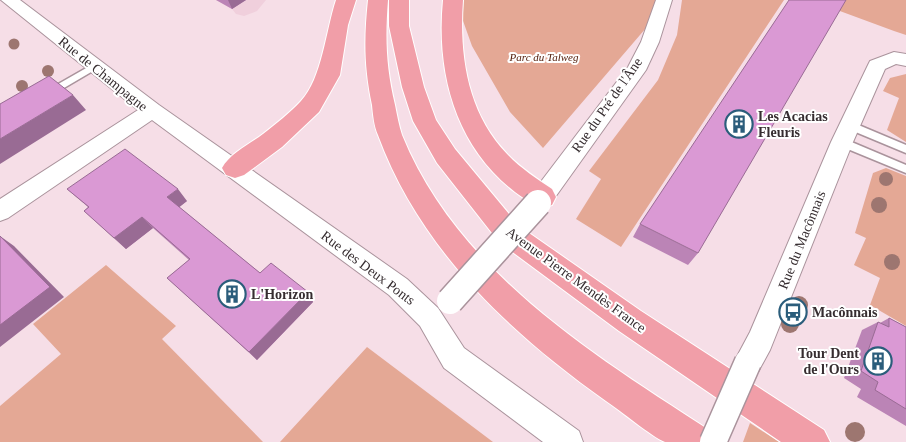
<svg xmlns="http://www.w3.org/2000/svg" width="906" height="442" font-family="Georgia,serif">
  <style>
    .built { fill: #f0cfdc }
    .green { fill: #e4a895 }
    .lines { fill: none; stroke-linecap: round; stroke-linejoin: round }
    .service-casing { stroke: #aa939c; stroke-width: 3 }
    .minor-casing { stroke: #aa939c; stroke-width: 2 }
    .primary-casing { stroke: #fff; stroke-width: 2 }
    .service { fill: #fff; fill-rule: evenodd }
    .minor { fill: #fff; fill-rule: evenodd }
    .primary { fill: #f19ea8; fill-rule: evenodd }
    .minor-bridge-casing { stroke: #aa939c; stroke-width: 29; stroke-linecap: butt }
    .minor-bridge { stroke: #fff; stroke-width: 26 }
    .tree { fill: #9d7670 }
    .wall { fill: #bb84b6 }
    .shaded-wall { fill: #996b94 }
    .building { fill: #da99d4; stroke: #996b94 }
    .labels { text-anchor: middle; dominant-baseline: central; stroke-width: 4; stroke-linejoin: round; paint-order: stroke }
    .far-park-label { font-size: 11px; font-style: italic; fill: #55200e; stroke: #fff }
    .street-label { font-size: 14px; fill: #362d30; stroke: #fff }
    .poi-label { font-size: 14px; font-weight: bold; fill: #362d30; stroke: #fff; text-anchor: start }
  </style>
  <rect width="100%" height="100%" fill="#f6dee7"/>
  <path class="built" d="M 216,0 L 266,0 L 257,11 L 244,16 L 236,14 L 232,9 Z"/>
  <path class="green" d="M 463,0 L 670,0 L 543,148 L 510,112 L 472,46 L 462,18 Z
    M 682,0 L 784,0 L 621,247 L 576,219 L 601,179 L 589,171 L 658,80 L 677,35 Z
    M 810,0 L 906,0 L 906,35 L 894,31 Z
    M 906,74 L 906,142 L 887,130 L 899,98 L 883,91 L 890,78 Z
    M 886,168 L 906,176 L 906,326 L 870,305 L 880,278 L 854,265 L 866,238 L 855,233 L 873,173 Z
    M 106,265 L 176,326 L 162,339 L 263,442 L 0,442 L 0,406 L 61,354 L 33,324 Z
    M 367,347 L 493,442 L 280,442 Z
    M 750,423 L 779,442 L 743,442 Z"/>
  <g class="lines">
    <g class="service-casing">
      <path id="service" d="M 95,63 L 100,66 L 98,68 L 52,95 L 46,95 L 46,91 Z
        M 849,121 L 906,145 L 906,153 L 846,128 L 844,125 L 846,122 Z
        M 842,138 L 906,165 L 906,173 L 838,145 L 837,142 Z"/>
    </g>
    <g class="minor-casing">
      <path id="minor" d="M 1,0 L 20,0 L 159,105 L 407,279 L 438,308 L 464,348 L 579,431 L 583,442 L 543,442 L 444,368 L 420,326 L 389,295 L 152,120 L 8,218 L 0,221 L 0,199 L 138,110 Z
        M 656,0 L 672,0 L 659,42 L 646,70 L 546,210 L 538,213 L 530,210 L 526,203 L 530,196 L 628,67 L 641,42 Z
        M 894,52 L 906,54 L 906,66 L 896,64 L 885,69 L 853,142 L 770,350 L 758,372 L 748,376 L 738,372 L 734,362 L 750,332 L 831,142 L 868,65 L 870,61 Z"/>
    </g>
    <g class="primary-casing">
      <path id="primary" d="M 336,0 L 356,0 L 348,25 L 340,75 L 319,112 L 282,147 L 244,175 L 235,178 L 226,175 L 222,168 C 230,153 250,144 263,134 C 276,124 290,113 301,101 C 322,79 326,30 336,0 Z
        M 368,0 L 388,0 C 385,39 386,67 395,105 C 397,115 399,126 402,135 C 457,271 592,354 709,430 L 715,442 C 702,442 676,442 665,442 C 652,437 620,410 606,401 C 509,332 420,249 378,135 C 374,126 373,115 372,105 C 364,67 364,38 368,0 Z
        M 389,0 L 409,0 L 409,26 L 424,87 L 436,120 L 455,149 L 519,226 L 641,311 L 824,430 L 830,442 L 781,442 L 619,331 L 499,242 L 437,163 L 413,121 L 402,87 L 389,26 Z
        M 443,0 L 463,0 C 459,54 467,113 507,154 C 520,168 537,179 552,189 L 556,197 L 552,205 C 537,210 528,201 515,192 C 455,146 436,72 443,0 Z"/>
    </g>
    <use href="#service" class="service"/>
    <use href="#minor" class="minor"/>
    <use href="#primary" class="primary"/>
    <g class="minor-bridge-casing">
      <path id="minor-bridge" d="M 450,301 L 538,203
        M 713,442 L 748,362"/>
    </g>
    <use href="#minor-bridge" class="minor-bridge"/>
  </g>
  <g class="tree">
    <circle cx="14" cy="44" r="5.5"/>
    <circle cx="48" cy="71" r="6"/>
    <circle cx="22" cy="86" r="6"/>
    <circle cx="886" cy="179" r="7"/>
    <circle cx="879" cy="205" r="8"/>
    <circle cx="892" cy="262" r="8"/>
    <circle cx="799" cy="305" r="9"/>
    <circle cx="790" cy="324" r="9"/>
    <circle cx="855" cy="432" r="10"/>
  </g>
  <path class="wall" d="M 216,0 L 246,0 L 232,9 Z
    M 67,189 L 187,201 L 179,207 L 260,273 L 308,292 L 313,302 L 257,360 L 167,278 L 189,260 L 153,228 L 126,249 L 84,211 L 88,207 Z
    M 640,224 L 698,253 L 688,265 L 633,237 Z
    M 889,318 L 906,327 L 906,426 L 857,397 L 861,389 L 844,378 L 862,330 L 878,322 L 880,323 Z"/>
  <path class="shaded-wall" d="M 228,0 L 246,0 L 232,9 Z
    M 73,95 L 86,110 L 0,164 L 0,139 Z
    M 178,189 L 187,201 L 177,209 L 167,197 Z
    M 142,217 L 153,228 L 126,249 L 114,238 Z
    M 0,236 L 14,246 L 64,297 L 0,347 Z
    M 308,292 L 313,302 L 257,360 L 249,352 Z"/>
  <path class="building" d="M 789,0 L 846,0 L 698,253 L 640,224 Z
    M 49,76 L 73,95 L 0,139 L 0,104 Z
    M 125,149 L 178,189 L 167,197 L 260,273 L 271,263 L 308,292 L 249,352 L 167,278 L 190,259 L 142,217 L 114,238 L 84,211 L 89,207 L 67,189 Z
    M 0,236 L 50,287 L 0,325 Z
    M 889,318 L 906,327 L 906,409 L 875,390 L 878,382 L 861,371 L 878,322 L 889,327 Z"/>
  <defs>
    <g id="building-ring" transform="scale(1.4375)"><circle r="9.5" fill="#fff" stroke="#2b5d7b" stroke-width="1.5"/><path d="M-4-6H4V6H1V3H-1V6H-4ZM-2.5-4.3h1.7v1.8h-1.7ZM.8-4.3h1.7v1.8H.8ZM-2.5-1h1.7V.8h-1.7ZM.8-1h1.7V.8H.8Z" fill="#2b5d7b"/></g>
    <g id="bus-ring" transform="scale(1.4375)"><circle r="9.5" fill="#fff" stroke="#2b5d7b" stroke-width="1.5"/><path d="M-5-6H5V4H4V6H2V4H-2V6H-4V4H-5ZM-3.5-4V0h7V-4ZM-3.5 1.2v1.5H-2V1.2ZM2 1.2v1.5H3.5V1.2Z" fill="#2b5d7b"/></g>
  </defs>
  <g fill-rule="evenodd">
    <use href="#building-ring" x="739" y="124"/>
    <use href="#building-ring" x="232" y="294"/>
    <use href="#bus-ring" x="793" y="312"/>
    <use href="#building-ring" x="878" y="361"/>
  </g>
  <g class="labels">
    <g class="far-park-label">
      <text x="544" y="57">Parc du Talweg</text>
    </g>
    <g class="street-label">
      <text transform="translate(103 74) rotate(39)">Rue de Champagne</text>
      <text transform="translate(607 105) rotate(-55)">Rue du Pré de l'Âne</text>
      <text transform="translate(802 240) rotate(-68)">Rue du Macônnais</text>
      <text transform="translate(368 268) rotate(37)">Rue des Deux Ponts</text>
      <text transform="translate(576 280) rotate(36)">Avenue Pierre Mendès France</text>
    </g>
    <g class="poi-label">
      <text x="758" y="116">Les Acacias<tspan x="758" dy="16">Fleuris</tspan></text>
      <text x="251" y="294">L'Horizon</text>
      <text x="812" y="312">Macônnais</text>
      <text x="859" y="353" text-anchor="end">Tour Dent<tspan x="859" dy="16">de l'Ours</tspan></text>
    </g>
  </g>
</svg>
